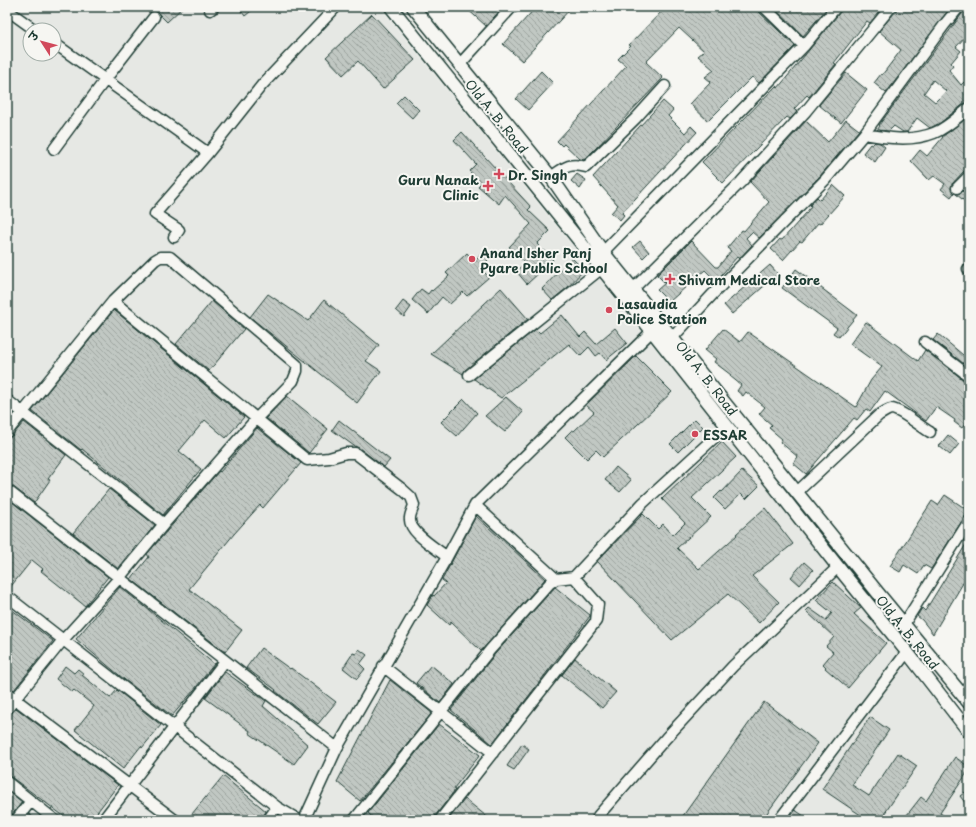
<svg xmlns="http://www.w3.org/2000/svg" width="976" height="827" font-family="'Playpen Sans','Playpen Sans Deva',sans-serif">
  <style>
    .built { fill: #e6e8e4; fill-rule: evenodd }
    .building { fill: url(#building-back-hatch); stroke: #1f3d34; fill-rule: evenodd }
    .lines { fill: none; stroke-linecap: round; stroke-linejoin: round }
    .minor-casing { stroke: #1f3d34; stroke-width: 13 }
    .major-casing { stroke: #1f3d34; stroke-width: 15 }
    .minor { stroke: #f6f6f2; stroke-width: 10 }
    .major { stroke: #f6f6f2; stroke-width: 12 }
    .poi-dot { fill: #d1495b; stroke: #f6f6f2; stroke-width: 1.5 }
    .labels { text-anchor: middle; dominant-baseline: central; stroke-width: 4; stroke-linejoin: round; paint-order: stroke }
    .street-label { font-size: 13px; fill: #1f3d34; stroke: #f6f6f2 }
    .poi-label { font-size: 13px; font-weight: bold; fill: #1f3d34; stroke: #f6f6f2; text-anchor: start }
  </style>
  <defs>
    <pattern id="building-back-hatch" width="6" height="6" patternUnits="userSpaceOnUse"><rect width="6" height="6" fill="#c1c8c3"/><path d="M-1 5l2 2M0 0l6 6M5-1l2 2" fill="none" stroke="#9ca49f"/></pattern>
  </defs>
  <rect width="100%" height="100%" fill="#f6f6f2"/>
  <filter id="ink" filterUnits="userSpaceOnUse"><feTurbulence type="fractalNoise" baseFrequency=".025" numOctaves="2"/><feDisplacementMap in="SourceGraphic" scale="8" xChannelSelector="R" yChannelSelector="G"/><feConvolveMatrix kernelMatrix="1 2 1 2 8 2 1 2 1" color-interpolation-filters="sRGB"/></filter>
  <g filter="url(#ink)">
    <path class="built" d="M 7,7 L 380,7 L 816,548 L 969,745 L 969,820 L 7,820 ZM 30,30 L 54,30 L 54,54 L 30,54 Z"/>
    <path class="building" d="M 152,7 L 183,7 L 167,22 Z
      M 238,7 L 256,7 L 245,16 Z
      M 465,7 L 503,7 L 486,26 Z
      M 536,7 L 572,7 L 522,61 L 503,44 Z
      M 666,7 L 758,7 L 759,12 L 795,46 L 759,83 L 752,77 L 708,121 L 690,104 L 711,82 L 705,77 L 714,70 L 698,56 L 704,51 L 679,28 L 646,62 L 663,78 L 597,147 L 584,160 L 580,159 L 564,144 L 562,146 L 557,141 L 626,66 L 618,59 L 631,46 L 629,45 Z
      M 773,7 L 828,7 L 803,36 Z
      M 842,7 L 883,7 L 870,23 L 867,21 L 834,63 L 836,64 L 809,97 L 807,95 L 794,109 L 797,112 L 790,119 L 787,117 L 723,183 L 702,162 L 776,86 L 778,88 L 841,11 Z
      M 897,7 L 951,7 L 886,93 L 874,83 L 881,74 L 882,75 L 901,50 L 879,31 L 896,11 Z
      M 965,7 L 969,7 L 969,39 L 966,36 L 956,47 L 961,51 L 951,63 L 953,65 L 949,70 L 961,85 L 964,82 L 969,87 L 969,102 L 965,103 L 940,123 L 930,128 L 917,118 L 907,132 L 903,132 L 894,126 L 889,131 L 877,130 L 880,126 L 879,125 L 964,11 ZM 933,80 L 946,91 L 935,102 L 924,93 Z
      M 372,14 L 415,60 L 383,89 L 358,61 L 343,75 L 326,57 Z
      M 541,71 L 553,83 L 528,110 L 516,99 Z
      M 846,73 L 867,90 L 841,123 L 819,105 Z
      M 404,95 L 419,110 L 412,118 L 396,103 Z
      M 663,101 L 673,110 L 668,116 L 685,133 L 691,126 L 697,132 L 622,213 L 624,215 L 620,220 L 611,213 L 618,205 L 593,177 Z
      M 969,116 L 969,170 L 964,171 L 952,184 L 951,189 L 954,193 L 951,197 L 941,189 L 945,184 L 934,176 L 929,180 L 911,161 L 920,150 L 927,156 L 943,137 L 942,137 Z
      M 846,120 L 859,130 L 820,176 L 759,238 L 752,232 L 746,238 L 752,245 L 739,259 L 737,257 L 716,281 L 705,270 L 669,302 L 657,290 L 665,283 L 657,275 L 691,241 L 716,267 L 718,267 L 731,251 L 727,248 L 742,230 L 744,231 L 769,202 L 750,182 L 806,121 L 828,142 Z
      M 462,132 L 531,207 L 528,210 L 550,231 L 537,244 L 553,260 L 527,284 L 516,271 L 525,263 L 509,247 L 531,224 L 505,195 L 499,204 L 478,186 L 481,183 L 469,171 L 476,164 L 454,140 Z
      M 875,142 L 880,143 L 885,147 L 875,162 L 863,153 L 870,144 L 872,145 Z
      M 577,174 L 586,180 L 580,189 L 571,181 Z
      M 833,185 L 845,196 L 820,224 L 818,223 L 802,242 L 800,241 L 783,260 L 771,249 L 780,239 L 782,240 L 807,212 L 811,206 L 810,205 L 817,197 L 820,200 Z
      M 969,185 L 969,205 L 956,194 L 961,193 Z
      M 640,241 L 649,252 L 643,258 L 633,247 Z
      M 483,251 L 490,257 L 481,269 L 489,277 L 467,296 L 463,292 L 450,304 L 442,297 L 428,314 L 412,300 L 421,289 L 428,294 L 431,290 L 432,291 L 449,276 L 446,273 L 467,253 L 475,262 Z
      M 572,258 L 584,270 L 567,288 L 552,300 L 542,289 Z
      M 770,265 L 778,274 L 732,314 L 724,305 Z
      M 796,269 L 857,315 L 839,337 L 833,333 L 837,328 L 782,288 Z
      M 501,288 L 528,319 L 465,370 L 463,374 L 431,354 Z
      M 268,294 L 308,321 L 324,300 L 379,345 L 366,361 L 381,371 L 357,403 L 250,317 Z
      M 212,301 L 244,329 L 209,371 L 176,344 Z
      M 403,301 L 411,307 L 404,317 L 396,310 Z
      M 114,310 L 244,417 L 226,438 L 205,420 L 179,451 L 201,469 L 163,515 L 82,449 L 81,450 L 32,411 Z
      M 562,315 L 580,337 L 585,332 L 596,344 L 615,328 L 627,343 L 606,360 L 600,353 L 596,356 L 589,347 L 580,356 L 569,344 L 501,398 L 474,379 L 536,329 L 540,333 Z
      M 866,322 L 918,361 L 925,350 L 965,381 L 969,382 L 969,419 L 962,428 L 954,422 L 955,420 L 936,407 L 926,421 L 885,391 L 870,412 L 866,409 L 857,420 L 854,418 L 806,474 L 793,463 L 798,457 L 780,442 L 782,439 L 769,428 L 772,425 L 759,414 L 765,407 L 746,392 L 743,396 L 737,391 L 741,385 L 730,376 L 731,375 L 714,362 L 716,359 L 705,350 L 723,329 L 740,342 L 748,332 L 856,407 L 871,380 L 882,367 L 850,344 Z
      M 938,334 L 969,360 L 969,368 L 933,340 Z
      M 636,356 L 672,392 L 603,457 L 596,450 L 587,459 L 565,437 L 572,430 L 574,431 L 594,412 L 586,405 Z
      M 287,396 L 328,429 L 309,453 L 266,418 Z
      M 506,397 L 523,412 L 505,432 L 485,416 Z
      M 464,399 L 477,413 L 457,436 L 441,422 Z
      M 695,419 L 703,427 L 678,452 L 670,444 Z
      M 339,420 L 390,460 L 384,467 L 359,448 L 354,446 L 332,430 Z
      M 24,422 L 66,455 L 48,479 L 50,480 L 34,503 L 11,485 L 7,484 L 7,438 L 12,436 Z
      M 257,428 L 301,463 L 263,508 L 260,505 L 234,534 L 189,589 L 242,630 L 225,652 L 131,579 L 149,557 L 147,554 L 219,471 L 220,472 Z
      M 948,435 L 959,444 L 950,455 L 939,446 Z
      M 722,442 L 736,457 L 692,498 L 711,517 L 677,548 L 699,569 L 737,535 L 736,534 L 765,508 L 793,544 L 752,576 L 779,602 L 759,623 L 728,594 L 672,640 L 597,561 L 643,514 L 658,529 L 663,524 L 673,535 L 685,523 L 662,499 Z
      M 616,467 L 631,480 L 620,492 L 605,480 Z
      M 742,471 L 759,486 L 746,499 L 741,494 L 725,509 L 714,498 L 721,491 L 722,492 Z
      M 109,489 L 155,525 L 137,547 L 136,546 L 118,569 L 73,533 Z
      M 945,495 L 969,511 L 969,515 L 964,518 L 931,569 L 924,565 L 918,574 L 904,565 L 900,572 L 890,566 L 932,501 L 938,505 Z
      M 7,498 L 108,577 L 85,606 L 41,571 L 43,569 L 32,560 L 8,590 L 7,590 Z
      M 476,516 L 545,579 L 481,651 L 451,622 L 449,625 L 427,605 L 433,595 L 434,596 L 446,583 L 442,580 Z
      M 969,533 L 969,573 L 933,634 L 922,620 L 917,616 L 922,608 L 925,611 L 968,541 L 965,539 Z
      M 804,562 L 813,570 L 800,585 L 791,577 Z
      M 833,582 L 861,608 L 854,614 L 886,643 L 848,688 L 825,668 L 826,667 L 823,664 L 833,652 L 826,646 L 834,637 L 806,611 L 809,608 L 826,620 L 832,613 L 816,600 Z
      M 120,587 L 149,610 L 214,664 L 194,690 L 172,716 L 125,680 L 76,639 Z
      M 555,587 L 590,615 L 590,616 L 492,744 L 451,710 L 495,654 Z
      M 7,606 L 53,641 L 14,690 L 7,685 Z
      M 261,648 L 290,669 L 291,668 L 336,702 L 318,724 L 275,691 L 276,690 L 246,668 Z
      M 359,649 L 367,655 L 360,664 L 365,669 L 357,679 L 343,668 L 353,653 L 356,654 Z
      M 575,658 L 616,692 L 602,708 L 562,675 Z
      M 431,665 L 454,684 L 440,703 L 416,683 Z
      M 65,666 L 74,673 L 78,669 L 84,674 L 82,675 L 110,698 L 117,690 L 161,725 L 142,748 L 141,746 L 123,769 L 75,730 L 94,706 L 74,690 L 72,692 L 56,679 Z
      M 225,672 L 266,701 L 263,706 L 308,745 L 294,764 L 249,733 L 250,731 L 205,698 Z
      M 390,680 L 432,713 L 360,801 L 337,782 Z
      M 764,702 L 818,743 L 762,820 L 680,820 Z
      M 16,708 L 118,785 L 91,820 L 69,820 L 7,774 L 7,716 L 12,713 Z
      M 870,717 L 889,730 L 852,785 L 869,796 L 898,753 L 917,766 L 880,820 L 868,820 L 822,789 Z
      M 439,724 L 480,755 L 454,788 L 455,790 L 435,816 L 434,820 L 375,820 L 368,813 Z
      M 522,744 L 529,749 L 514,770 L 507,766 Z
      M 955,757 L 969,767 L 969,770 L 940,813 L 950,820 L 903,820 L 921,797 L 926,801 Z
      M 223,776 L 266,811 L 262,820 L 187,820 Z
      M 969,789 L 969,808 L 960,796 Z
      M 7,790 L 22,802 L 11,816 L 10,820 L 7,820 Z
      M 465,799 L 491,820 L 448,820 Z
      M 795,810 L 810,820 L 787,820 Z
      M 29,814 L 37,820 L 24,820 Z"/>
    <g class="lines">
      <g class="minor-casing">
        <path id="minor" d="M 764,7 L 804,46
          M 210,10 L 214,7
          M 10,12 L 35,30
          M 54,43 L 208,153
          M 460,64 L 512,7
          M 864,134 C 887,138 911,142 934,133 C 947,128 958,117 969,108
          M 54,149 L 105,80 L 154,17
          M 551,177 C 564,168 569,162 586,167 L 636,118 L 665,86
          M 957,188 L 969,176
          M 174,237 L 179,230 L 155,214 L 208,153 L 262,85 L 336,7
          M 603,252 L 804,46 L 836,7
          M 968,269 L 969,270
          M 634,288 L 741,182 L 806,111 L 891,7
          M 113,301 L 307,460 L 329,458 L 346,453 L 355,453 L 402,489 L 411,497 L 414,505 C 413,509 410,514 410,518 C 408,532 436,548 447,557
          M 673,337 L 713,294 L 825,180 L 864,134 L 945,24 L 959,7
          M 925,342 L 969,376
          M 469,375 L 602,268
          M 7,400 L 164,524
          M 7,432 L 113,301 L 155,260 L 160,257 L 170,257 L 297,365 L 297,371 L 293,381 L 257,418 L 164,524 L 119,578 L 63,640 L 7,709
          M 7,490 L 337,748
          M 797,492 L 879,415 C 883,413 887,410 891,409 C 900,409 921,427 930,432
          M 475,505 L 556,579
          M 7,596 L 277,807 L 299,820
          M 904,624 L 969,521
          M 383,666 L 493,753
          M 7,693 L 175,820
          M 7,782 L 55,820
          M 598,816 L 666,738 L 733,666 L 838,567
          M 16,820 L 31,801
          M 103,820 L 225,661
          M 268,820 L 277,807
          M 304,820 L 337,748 L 447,557 L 475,505 L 652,331
          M 354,820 L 490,650 L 550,583 L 556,579 L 574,577 L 643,503 L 727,426
          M 440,820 L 596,621 L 598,604 L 574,577
          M 779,820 L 907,652"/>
      </g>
      <g class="major-casing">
        <path id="major" d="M 391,7 L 652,331 L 838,567 L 907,652 L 969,732
          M 413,7 L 551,177 L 603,252 L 878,593 L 969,703"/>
      </g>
      <use href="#minor" class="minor"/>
      <use href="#major" class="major"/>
    </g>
  </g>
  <g class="poi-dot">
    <path d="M497 168h4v4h4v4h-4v4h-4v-4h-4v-4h4z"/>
    <path d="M486 180h4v4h4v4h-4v4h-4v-4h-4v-4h4z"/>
    <circle cx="472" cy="259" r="4"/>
    <path d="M668 273h4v4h4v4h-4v4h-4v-4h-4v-4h4z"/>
    <circle cx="609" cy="310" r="4"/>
    <circle cx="695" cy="434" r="4"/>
  </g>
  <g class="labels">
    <g class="street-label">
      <text transform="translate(497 116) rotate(51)">Old A. B. Road</text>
      <text transform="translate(707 378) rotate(52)">Old A. B. Road</text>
      <text transform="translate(908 632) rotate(51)">Old A. B. Road</text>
    </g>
    <g class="poi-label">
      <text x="508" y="174">Dr. Singh</text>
      <text x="479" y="179" text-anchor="end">Guru Nanak<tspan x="479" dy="15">Clinic</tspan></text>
      <text x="480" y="252">Anand Isher Panj<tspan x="480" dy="15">Pyare Public School</tspan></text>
      <text x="678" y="279">Shivam Medical Store</text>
      <text x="617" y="303">Lasaudia<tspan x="617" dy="15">Police Station</tspan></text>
      <text x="703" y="434">ESSAR</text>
    </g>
  </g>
  <rect width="976" height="827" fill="none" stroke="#f6f6f2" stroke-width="24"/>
  <rect x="12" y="12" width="952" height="803" fill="none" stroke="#1f3d34" stroke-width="1.5" filter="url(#ink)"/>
  <g transform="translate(42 42) rotate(306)"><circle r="19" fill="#f6f6f2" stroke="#a0aca6"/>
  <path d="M0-3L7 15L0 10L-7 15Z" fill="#d1495b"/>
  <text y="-6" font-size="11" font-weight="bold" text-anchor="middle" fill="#1f3d34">उ</text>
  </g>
</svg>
